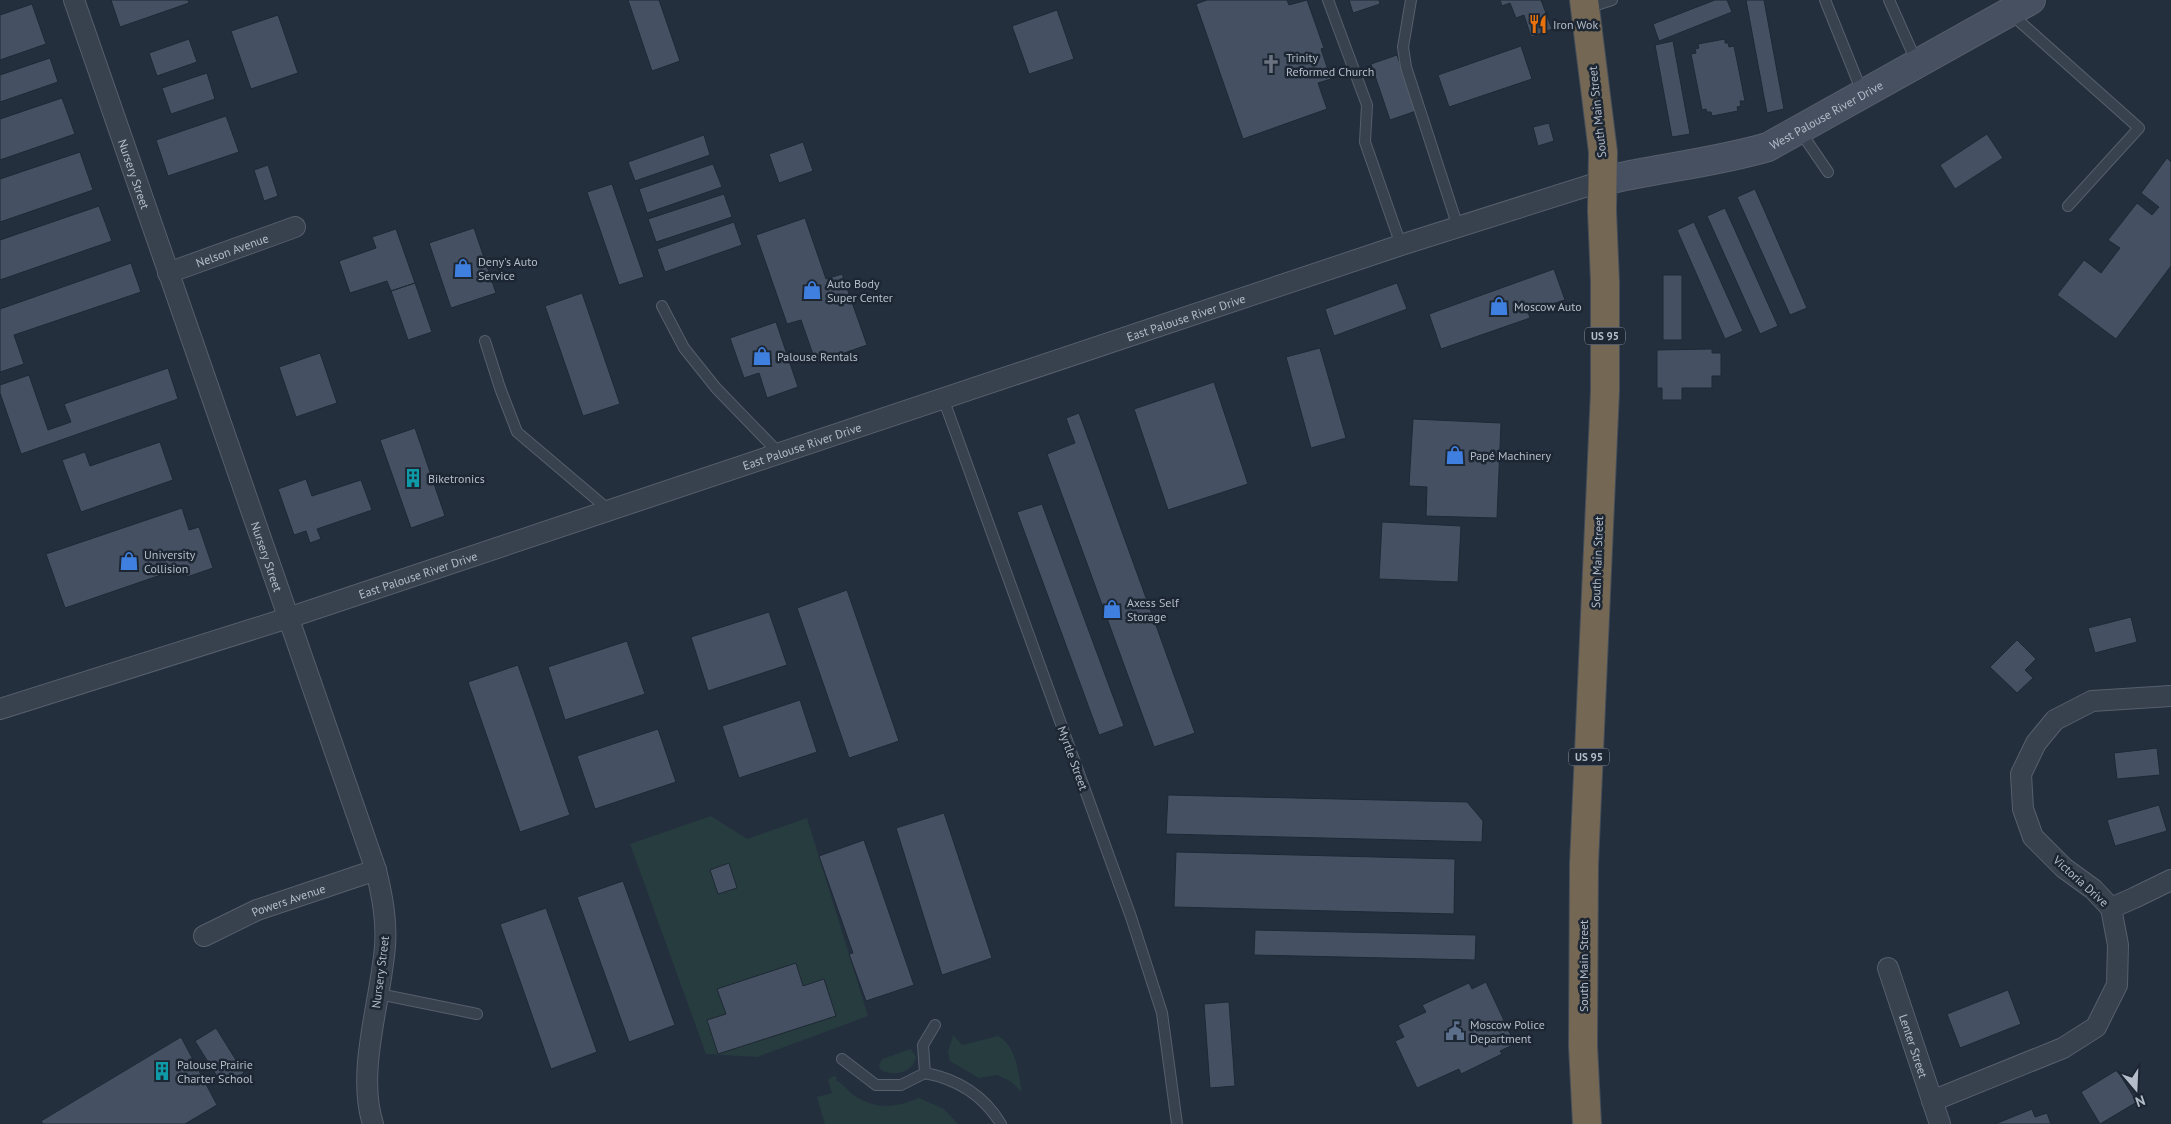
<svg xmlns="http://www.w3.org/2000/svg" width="2171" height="1124" font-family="'PT Sans',sans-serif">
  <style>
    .green { fill: #263c3f }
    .building { fill: #455162; stroke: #1f2835 }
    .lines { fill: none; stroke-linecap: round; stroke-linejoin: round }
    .lane-casing { stroke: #565f6c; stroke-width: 12 }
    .street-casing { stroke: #565f6c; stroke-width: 22 }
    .secondary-casing { stroke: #565f6c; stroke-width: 30 }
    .highway-casing { stroke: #434c59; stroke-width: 30 }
    .lane { stroke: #38414e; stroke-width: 10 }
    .street { stroke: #38414e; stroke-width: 20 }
    .secondary { stroke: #465061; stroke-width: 28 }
    .highway { stroke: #746855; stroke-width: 28 }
    .labels { text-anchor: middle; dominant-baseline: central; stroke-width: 5; stroke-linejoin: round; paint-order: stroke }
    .shield { fill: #1d2633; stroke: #878f9c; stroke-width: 1 }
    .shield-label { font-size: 11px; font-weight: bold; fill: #b4bcc9 }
    .poi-label { font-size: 12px; fill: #b4bcc9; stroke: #1d2633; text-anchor: start }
    .street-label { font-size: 12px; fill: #b4bcc9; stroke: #1d2633 }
  </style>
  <rect width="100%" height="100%" fill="#242f3e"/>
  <path class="green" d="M 711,816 L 747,839 L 807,818 L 868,1016 L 757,1057 L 706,1054 L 630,844 Z
    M 953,1035 L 962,1045 L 998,1036 C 1017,1046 1018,1073 1022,1092 L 1010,1081 L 997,1075 L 979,1078 L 950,1061 L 948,1052 Z
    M 911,1049 L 916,1057 C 913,1073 894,1077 881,1070 L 879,1066 L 882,1059 Z
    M 833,1076 L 837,1077 L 836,1080 C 845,1085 850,1094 858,1098 C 880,1110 897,1107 919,1098 L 944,1109 L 958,1124 L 825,1124 L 817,1097 L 832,1093 L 828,1080 Z"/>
  <path class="building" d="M 111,0 L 188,0 L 189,3 L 120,27 Z
    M 628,0 L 659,0 L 680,61 L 652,71 Z
    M 1207,0 L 1287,0 L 1289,5 L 1307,0 L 1324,48 L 1321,49 L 1331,79 L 1318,83 L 1327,109 L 1243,139 L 1196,4 Z
    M 1349,0 L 1379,0 L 1380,4 L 1353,13 Z
    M 1500,0 L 1541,0 L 1552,29 L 1531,37 L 1524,15 L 1516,18 L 1510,3 L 1502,6 Z
    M 1715,0 L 1727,0 L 1732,12 L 1659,41 L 1653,24 Z
    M 1746,0 L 1764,0 L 1784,109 L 1767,113 Z
    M 32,4 L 46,44 L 0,60 L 0,15 Z
    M 1057,10 L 1074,59 L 1029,74 L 1012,26 Z
    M 278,15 L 298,73 L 251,89 L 231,31 Z
    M 189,39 L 197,62 L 157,76 L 149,53 Z
    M 1725,39 L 1725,43 L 1728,43 L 1729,47 L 1734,46 L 1745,101 L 1740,101 L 1741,106 L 1737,107 L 1738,111 L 1712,116 L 1711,112 L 1707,112 L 1706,109 L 1702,110 L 1691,54 L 1696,53 L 1695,49 L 1699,48 L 1698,44 Z
    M 1673,41 L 1690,134 L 1672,137 L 1655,45 Z
    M 1521,46 L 1532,79 L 1449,107 L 1438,75 Z
    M 1397,55 L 1416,111 L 1390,120 L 1371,64 Z
    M 50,58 L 58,82 L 0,102 L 0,75 Z
    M 207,73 L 215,99 L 171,114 L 162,88 Z
    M 62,98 L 75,134 L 0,160 L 0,119 Z
    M 226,116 L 239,152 L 168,176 L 156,140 Z
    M 1549,123 L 1554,141 L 1538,146 L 1533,127 Z
    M 1987,134 L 2003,158 L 1955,189 L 1940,165 Z
    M 704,135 L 710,155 L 635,181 L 628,162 Z
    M 803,142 L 813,171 L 779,183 L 769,154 Z
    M 80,152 L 93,190 L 0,222 L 0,179 Z
    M 2167,158 L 2171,162 L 2171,266 L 2116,339 L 2057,295 L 2084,260 L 2101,273 L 2120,248 L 2108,240 L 2137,203 L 2152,215 L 2159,207 L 2141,193 Z
    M 713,164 L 722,187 L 647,213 L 639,189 Z
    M 268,165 L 278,196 L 264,201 L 254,170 Z
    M 612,184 L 644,277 L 619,285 L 587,192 Z
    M 1755,189 L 1807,308 L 1790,315 L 1737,197 Z
    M 724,194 L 732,217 L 656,242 L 648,219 Z
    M 99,206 L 112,241 L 0,280 L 0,240 Z
    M 1725,208 L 1778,326 L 1760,334 L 1707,216 Z
    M 805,218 L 826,279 L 842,274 L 867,345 L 816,363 L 801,320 L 787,324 L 756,235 Z
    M 734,222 L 742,245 L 665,272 L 657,249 Z
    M 1694,222 L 1743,331 L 1725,339 L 1677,230 Z
    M 474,228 L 496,293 L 451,308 L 429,243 Z
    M 396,229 L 415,283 L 391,291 L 387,281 L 350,293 L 339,261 L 376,248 L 372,237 Z
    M 131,263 L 141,292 L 14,335 L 24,364 L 0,372 L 0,309 Z
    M 1554,269 L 1565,300 L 1528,312 L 1530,318 L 1441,349 L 1429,314 Z
    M 1663,275 L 1682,275 L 1682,340 L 1663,340 Z
    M 415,283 L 432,332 L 408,340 L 391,291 Z
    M 1397,283 L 1407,309 L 1334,336 L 1325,309 Z
    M 582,293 L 620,404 L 583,416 L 545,306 Z
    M 776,322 L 798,387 L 767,398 L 759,373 L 744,378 L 730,338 Z
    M 1320,348 L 1346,438 L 1311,448 L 1286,357 Z
    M 1712,349 L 1712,353 L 1721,353 L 1721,376 L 1712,376 L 1712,388 L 1682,388 L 1682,400 L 1662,400 L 1662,388 L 1657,388 L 1657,350 Z
    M 320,353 L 337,403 L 296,417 L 279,367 Z
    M 168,368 L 178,399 L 21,454 L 0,393 L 0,385 L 29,375 L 48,430 L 71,422 L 64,404 Z
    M 1214,382 L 1248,484 L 1168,510 L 1134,409 Z
    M 1079,413 L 1195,733 L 1154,747 L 1047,454 L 1075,443 L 1066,418 Z
    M 1413,419 L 1501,423 L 1497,518 L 1426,516 L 1427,487 L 1409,486 Z
    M 415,428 L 445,516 L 411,528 L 380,440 Z
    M 160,442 L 173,480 L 81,512 L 62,460 L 85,452 L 90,466 Z
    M 306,479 L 312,496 L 361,480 L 372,510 L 317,529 L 321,539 L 310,543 L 306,531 L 294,535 L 278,489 Z
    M 1042,504 L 1124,726 L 1099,735 L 1017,512 Z
    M 182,508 L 189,530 L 199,527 L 213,568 L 187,577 L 184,567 L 65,608 L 46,554 Z
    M 1382,522 L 1461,526 L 1458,582 L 1379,579 Z
    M 847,590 L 899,741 L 849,758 L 797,608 Z
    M 769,612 L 787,665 L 708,691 L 691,637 Z
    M 2131,617 L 2137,642 L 2095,653 L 2088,628 Z
    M 2017,640 L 2036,659 L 2025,670 L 2033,678 L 2017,693 L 1990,667 Z
    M 627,641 L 645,694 L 565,720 L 548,667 Z
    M 518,665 L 570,815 L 520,832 L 468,682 Z
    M 800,700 L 817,752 L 739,778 L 722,726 Z
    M 658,729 L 676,782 L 595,809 L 577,756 Z
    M 2157,748 L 2160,775 L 2117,779 L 2114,753 Z
    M 1168,795 L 1467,802 L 1483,821 L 1482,842 L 1166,834 Z
    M 2159,805 L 2167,831 L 2115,846 L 2107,820 Z
    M 944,813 L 992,958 L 942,975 L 896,828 Z
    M 864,840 L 914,985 L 866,1001 L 849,954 L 853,953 L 819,856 Z
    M 1176,852 L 1455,859 L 1454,914 L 1174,907 Z
    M 729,863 L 737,888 L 718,894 L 710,870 Z
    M 623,881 L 675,1025 L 629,1042 L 577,897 Z
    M 546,908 L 597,1052 L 551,1069 L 500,924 Z
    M 1255,930 L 1476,935 L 1475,960 L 1254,955 Z
    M 796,963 L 803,986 L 824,979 L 836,1016 L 718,1054 L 707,1020 L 726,1014 L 717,989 Z
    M 1486,982 L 1515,1044 L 1500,1051 L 1502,1054 L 1461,1074 L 1459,1069 L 1417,1088 L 1395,1041 L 1404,1037 L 1398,1025 L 1426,1012 L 1422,1005 L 1469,983 L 1472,989 Z
    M 2008,990 L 2021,1024 L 1960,1048 L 1947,1014 Z
    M 1229,1002 L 1235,1086 L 1210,1088 L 1204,1004 Z
    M 216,1028 L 244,1073 L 223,1086 L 195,1041 Z
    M 181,1037 L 217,1105 L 185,1124 L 43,1124 L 41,1121 Z
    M 2117,1070 L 2137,1102 L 2100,1124 L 2081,1092 Z
    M 2032,1109 L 2035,1117 L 2047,1113 L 2051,1124 L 1995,1124 Z"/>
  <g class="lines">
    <g class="lane-casing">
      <path id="lane" d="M 1328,0 L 1367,105 L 1365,142 L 1401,245
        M 1411,0 L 1403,47 L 1406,67 L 1458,227
        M 1825,0 L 1862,92
        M 1889,0 L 1917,63
        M 1587,8 L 1612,0
        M 2010,13 L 2139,128 L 2068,206
        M 1800,131 L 1828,172
        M 662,306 L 684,348 L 716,388 L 778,452
        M 485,341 L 500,388 L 517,432 L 609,510
        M 943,398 L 1131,917 L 1162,1013 L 1177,1124
        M 379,994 L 477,1014
        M 935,1025 L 923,1045 L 925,1073 C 957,1079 984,1096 1001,1124
        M 842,1059 L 876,1085 L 901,1085 L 925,1073"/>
    </g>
    <g class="street-casing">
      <g id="street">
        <path id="s1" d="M 74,0 L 376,870 C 382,895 387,920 385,946 C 381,1001 356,1071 373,1124"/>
        <path id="s2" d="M 168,273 L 295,227"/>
        <path id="s3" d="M 0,709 L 288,618 L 1401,245 L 1603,181"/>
        <path d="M 2111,908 L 2134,898 L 2171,880"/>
        <path id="s4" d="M 204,936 L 257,910 L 376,870"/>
        <path id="s5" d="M 1888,968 L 1940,1124"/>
        <path d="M 1932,1101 L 2063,1048 L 2096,1027 L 2117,985 L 2118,945 L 2111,908 L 2093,889 L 2064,868 L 2033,837 L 2023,809 L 2021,774 L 2036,743 L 2055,720 L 2092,701 L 2171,696"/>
      </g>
    </g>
    <g class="secondary-casing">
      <g id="secondary">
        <path id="s6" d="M 1603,181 C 1657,168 1714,163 1768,147 L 2031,0"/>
      </g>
    </g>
    <g class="highway-casing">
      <path id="highway" d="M 1584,0 L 1603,152 L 1602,211 L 1605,282 L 1605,391 L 1584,864 L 1583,1046 L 1587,1124"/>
    </g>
    <use href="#lane" class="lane"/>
    <use href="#street" class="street"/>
    <use href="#secondary" class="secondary"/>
    <use href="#highway" class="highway"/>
  </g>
  <defs>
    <g id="restaurant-bare" transform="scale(1.5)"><path d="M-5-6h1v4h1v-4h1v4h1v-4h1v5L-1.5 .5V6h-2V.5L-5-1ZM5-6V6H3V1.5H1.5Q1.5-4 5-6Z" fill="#e8710a" stroke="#1d2633" stroke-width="2.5" paint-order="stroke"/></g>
    <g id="church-bare" transform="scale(1.5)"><path d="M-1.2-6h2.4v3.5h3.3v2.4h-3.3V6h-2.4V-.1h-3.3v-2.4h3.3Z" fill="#6b7280" stroke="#1d2633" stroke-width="2.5" paint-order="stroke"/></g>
    <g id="shop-bare" transform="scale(1.5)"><path d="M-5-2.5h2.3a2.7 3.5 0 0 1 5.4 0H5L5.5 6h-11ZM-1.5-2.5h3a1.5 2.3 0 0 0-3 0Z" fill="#3f7fe0" stroke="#1d2633" stroke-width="2.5" paint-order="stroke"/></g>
    <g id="building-bare" transform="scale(1.5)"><path d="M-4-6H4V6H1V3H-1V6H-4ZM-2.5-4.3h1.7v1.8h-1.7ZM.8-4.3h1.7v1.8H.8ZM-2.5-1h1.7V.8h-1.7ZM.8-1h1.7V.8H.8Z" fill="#0f9aa8" stroke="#1d2633" stroke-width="2.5" paint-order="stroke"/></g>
    <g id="civic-bare" transform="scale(1.5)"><path d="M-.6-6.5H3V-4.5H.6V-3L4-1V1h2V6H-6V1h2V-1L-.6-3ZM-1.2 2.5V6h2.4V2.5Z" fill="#5c6f8a" stroke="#1d2633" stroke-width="2.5" paint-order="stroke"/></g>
  </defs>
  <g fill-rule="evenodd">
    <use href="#restaurant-bare" x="1538" y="24"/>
    <use href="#church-bare" x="1271" y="64"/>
    <use href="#shop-bare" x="463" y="268"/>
    <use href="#shop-bare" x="812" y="290"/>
    <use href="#shop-bare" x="1499" y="306"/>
    <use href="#shop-bare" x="762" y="356"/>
    <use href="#shop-bare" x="1455" y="455"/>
    <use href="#building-bare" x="413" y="478"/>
    <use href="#shop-bare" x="129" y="561"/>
    <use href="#shop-bare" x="1112" y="609"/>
    <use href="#civic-bare" x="1455" y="1031"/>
    <use href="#building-bare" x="162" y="1071"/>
  </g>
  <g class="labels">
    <g class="shield">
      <rect x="1585" y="327.5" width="40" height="17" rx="4"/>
      <rect x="1569" y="748.5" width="40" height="17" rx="4"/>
    </g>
    <g class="shield-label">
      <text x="1605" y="336">US 95</text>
      <text x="1589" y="757">US 95</text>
    </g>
    <g class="poi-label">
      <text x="1553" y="24">Iron Wok</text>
      <text x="1286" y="57">Trinity<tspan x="1286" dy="14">Reformed Church</tspan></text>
      <text x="478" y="261">Deny's Auto<tspan x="478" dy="14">Service</tspan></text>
      <text x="827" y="283">Auto Body<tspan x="827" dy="14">Super Center</tspan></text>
      <text x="1514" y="306">Moscow Auto</text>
      <text x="777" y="356">Palouse Rentals</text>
      <text x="1470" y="455">Papé Machinery</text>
      <text x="428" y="478">Biketronics</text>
      <text x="144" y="554">University<tspan x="144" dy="14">Collision</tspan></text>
      <text x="1127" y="602">Axess Self<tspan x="1127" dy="14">Storage</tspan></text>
      <text x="1470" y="1024">Moscow Police<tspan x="1470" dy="14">Department</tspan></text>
      <text x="177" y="1064">Palouse Prairie<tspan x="177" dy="14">Charter School</tspan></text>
    </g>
    <g class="street-label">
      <text transform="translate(1597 112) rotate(-96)">South Main Street</text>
      <text stroke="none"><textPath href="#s6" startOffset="235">West Palouse River Drive</textPath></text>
      <text stroke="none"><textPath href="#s1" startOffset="184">Nursery Street</textPath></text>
      <text stroke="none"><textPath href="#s2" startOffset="68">Nelson Avenue</textPath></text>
      <text stroke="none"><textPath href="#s3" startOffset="1249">East Palouse River Drive</textPath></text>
      <text stroke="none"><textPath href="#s3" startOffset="844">East Palouse River Drive</textPath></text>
      <text stroke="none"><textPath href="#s1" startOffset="589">Nursery Street</textPath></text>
      <text transform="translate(1597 562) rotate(-88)">South Main Street</text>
      <text stroke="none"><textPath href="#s3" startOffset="439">East Palouse River Drive</textPath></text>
      <text transform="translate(1073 758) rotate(70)">Myrtle Street</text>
      <text transform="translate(2081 881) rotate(42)">Victoria Drive</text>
      <text stroke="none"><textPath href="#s4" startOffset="92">Powers Avenue</textPath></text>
      <text transform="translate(1583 966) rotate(-90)">South Main Street</text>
      <text transform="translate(380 972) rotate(-83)">Nursery Street</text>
      <text stroke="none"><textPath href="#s5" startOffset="82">Lenter Street</textPath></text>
    </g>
  </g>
  <g transform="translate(2136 1089) rotate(161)" stroke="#1d2633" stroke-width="4" paint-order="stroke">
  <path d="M0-4L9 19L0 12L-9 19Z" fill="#b4bcc9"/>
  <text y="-8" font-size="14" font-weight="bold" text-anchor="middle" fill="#b4bcc9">N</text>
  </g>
</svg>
